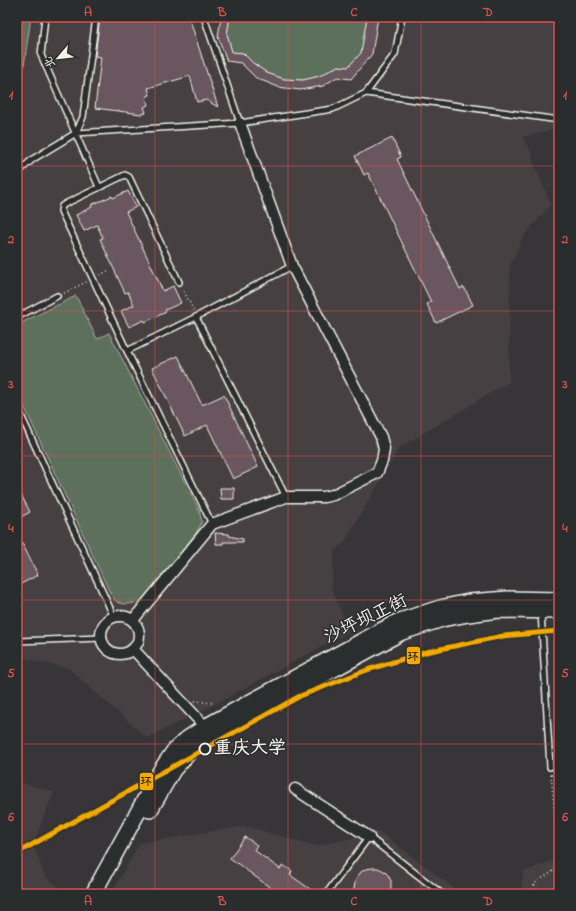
<svg xmlns="http://www.w3.org/2000/svg" width="576" height="911" font-family="'Indie Flower','LXGW WenKai TC',sans-serif">
  <style>
    .built { fill: #463f43 }
    .green { fill: #5b705b; stroke: #a8b0a2 }
    .building { fill: #69575e; stroke: #f4f1e8 }
    .lines { fill: none; stroke-linecap: round; stroke-linejoin: round }
    .service-casing { stroke: #f4f1e8; stroke-width: 8 }
    .minor-casing { stroke: #f4f1e8; stroke-width: 13 }
    .secondary-casing { stroke: #f4f1e8; stroke-width: 18 }
    .path { stroke: #f4f1e8; stroke-width: 1.5; stroke-dasharray: 1 3; stroke-linecap: butt }
    .service { stroke: #2a2d2e; stroke-width: 5 }
    .minor { stroke: #2a2d2e; stroke-width: 10 }
    .secondary { stroke: #2a2d2e; stroke-width: 15 }
    .metro-1-casing { stroke: #2a2d2e; stroke-width: 8 }
    .metro-1 { stroke: #f2a900; stroke-width: 5 }
    .grid { fill: none; stroke: #dc504e; stroke-width: 1; stroke-opacity: 0.55 }
    .stop-dot { fill: #2a2d2e; stroke: #f4f1e8; stroke-width: 2 }
    .labels { text-anchor: middle; dominant-baseline: central; stroke-width: 3; stroke-linejoin: round; paint-order: stroke }
    .street-label { font-size: 18px; fill: #f4f1e8; stroke: #2a2d2e }
    .stop-label { font-size: 18px; font-weight: bold; fill: #f4f1e8; stroke: #2a2d2e; text-anchor: start }
    .line-badge { stroke: #2a2d2e; stroke-width: 1.5 }
    .pale-badge-label { font-size: 11px; text-anchor: middle; font-weight: bold; fill: #111 }
    .neatline { fill: none; stroke: #dc504e; stroke-width: 1.5 }
    .grid-label { font-size: 13px; text-anchor: middle; font-weight: bold; fill: #dc504e }
  </style>
  <rect width="100%" height="100%" fill="#373538"/>
  <filter id="ink" filterUnits="userSpaceOnUse"><feTurbulence type="fractalNoise" baseFrequency=".025" numOctaves="2"/><feDisplacementMap in="SourceGraphic" scale="8" xChannelSelector="R" yChannelSelector="G"/><feConvolveMatrix kernelMatrix="1 2 1 2 8 2 1 2 1" color-interpolation-filters="sRGB"/></filter>
  <g filter="url(#ink)">
    <path class="built" d="M 17,17 L 559,17 L 559,132 L 555,129 L 523,137 L 532,153 L 534,164 L 551,204 L 524,236 L 510,265 L 509,382 L 399,448 L 344,543 L 335,550 L 331,586 L 349,632 L 204,710 L 147,738 L 68,668 L 17,657 Z
      M 17,781 L 54,792 L 33,844 L 45,876 L 67,894 L 23,894 L 17,891 Z
      M 244,826 L 317,846 L 380,832 L 462,894 L 111,894 L 140,843 Z
      M 559,858 L 559,894 L 521,894 L 523,872 Z"/>
    <path class="green" d="M 17,17 L 31,17 L 17,114 Z
      M 230,17 L 367,17 L 361,53 L 348,67 L 338,66 L 320,76 L 303,80 L 284,79 L 267,73 L 253,63 L 243,53 L 232,52 L 227,34 Z
      M 76,296 L 97,339 L 109,333 L 199,510 L 202,522 L 196,533 L 143,600 C 136,603 126,606 117,602 C 115,601 113,597 111,595 L 17,391 L 17,325 Z"/>
    <path class="building" d="M 100,17 L 189,17 L 218,107 L 206,100 L 197,102 L 190,76 L 148,88 L 150,95 L 146,97 L 148,105 L 144,107 L 146,113 L 141,114 L 95,108 L 101,57 L 95,56 Z
      M 221,17 L 230,17 L 227,34 L 232,52 L 243,53 L 253,63 L 267,73 L 284,79 L 303,80 L 320,76 L 338,66 L 348,67 L 361,53 L 367,17 L 378,17 L 372,54 L 351,79 L 337,77 L 323,86 L 300,90 L 278,87 L 256,78 L 241,63 L 227,61 L 218,37 Z
      M 392,138 L 401,157 L 397,159 L 460,289 L 464,287 L 473,305 L 436,323 L 427,304 L 431,302 L 368,173 L 364,175 L 355,156 Z
      M 128,191 L 136,207 L 126,212 L 163,291 L 173,286 L 181,303 L 165,310 L 166,312 L 145,322 L 144,320 L 129,327 L 121,311 L 134,305 L 128,292 L 125,293 L 100,239 L 103,238 L 97,225 L 84,231 L 76,215 L 92,207 L 91,205 L 112,196 L 113,198 Z
      M 178,356 L 202,405 L 224,395 L 258,467 L 233,479 L 207,425 L 185,436 L 152,368 Z
      M 17,487 L 30,512 L 17,519 Z
      M 220,488 L 234,488 L 234,499 L 221,499 Z
      M 17,533 L 38,575 L 17,586 Z
      M 215,533 L 229,534 L 229,536 L 243,539 L 243,542 L 223,542 L 223,544 L 216,544 Z
      M 245,837 L 257,845 L 254,850 L 280,869 L 283,865 L 292,871 L 290,875 L 310,889 L 306,894 L 268,894 L 272,889 L 230,858 Z
      M 372,868 L 378,868 L 384,871 L 388,875 L 391,881 L 391,887 L 390,894 L 356,894 L 354,889 L 355,882 L 357,877 L 361,872 L 366,869 Z"/>
    <g class="lines">
      <g class="service-casing">
        <path id="service" d="M 45,17 L 41,55 L 99,187
          M 204,17 L 240,123
          M 366,93 L 559,120
          M 76,133 L 83,117 L 96,17
          M 17,173 L 33,159 L 76,133 L 240,123 L 333,109 L 366,93 L 395,54 L 402,17
          M 179,282 L 129,177 L 125,175 L 65,204 L 62,206 L 61,211 L 127,351 L 212,524
          M 17,317 L 57,296
          M 196,317 L 286,497
          M 127,351 L 196,317 L 292,266
          M 17,407 L 114,617
          M 541,612 L 550,767
          M 17,641 L 102,638
          M 326,894 L 369,837 L 442,894"/>
      </g>
      <g class="minor-casing">
        <path id="minor" d="M101 635a19 19 0 1 1 38 0a19 19 0 1 1-38 0Z
          M 133,620 L 212,524 L 286,497 L 324,497 L 333,495 L 377,473 L 382,461 L 384,449 L 381,437 L 292,266 L 240,123
          M 133,649 L 209,731
          M 295,789 L 369,837"/>
      </g>
      <g class="secondary-casing">
        <path id="secondary" d="M 150,810 L 173,770 L 196,745 L 212,735 L 402,632 L 442,619 L 468,614 L 498,610 L 559,611
          M 93,894 L 161,770 L 174,751 L 187,739 L 205,727 L 397,622 L 440,608 L 469,602 L 507,599 L 559,600"/>
      </g>
      <path class="path" d="M 100,275 L 108,271
        M 182,288 L 194,311
        M 64,293 L 86,282
        M 195,701 L 212,703
        M 551,774 L 555,818 L 559,836
        M 535,894 L 534,884 L 559,867"/>
      <use href="#service" class="service"/>
      <use href="#minor" class="minor"/>
      <use href="#secondary" class="secondary"/>
      <g class="metro-1-casing">
        <path id="metro-1" d="M 17,853 L 300,696 L 367,670 L 426,652 L 503,636 L 559,631"/>
      </g>
      <use href="#metro-1" class="metro-1"/>
    </g>
  </g>
  <path class="grid" d="M 155,17 L 155,894M 288,17 L 288,894M 421,17 L 421,894M 17,166 L 559,166M 17,311 L 559,311M 17,456 L 559,456M 17,600 L 559,600M 17,744 L 559,744"/>
  <circle class="stop-dot" cx="205" cy="749" r="5.5"/>
  <g class="labels">
    <g class="street-label">
      <text transform="translate(366 620) rotate(-26)">沙坪坝正街</text>
    </g>
    <g class="stop-label">
      <text x="214" y="749">重庆大学</text>
    </g>
  </g>
  <g class="line-badge">
    <rect x="406" y="646" width="15" height="19" rx="4" fill="#f2a900"/>
    <rect x="139" y="772" width="15" height="19" rx="4" fill="#f2a900"/>
  </g>
  <g class="pale-badge-label">
    <text x="413" y="660">环</text>
    <text x="146" y="785">环</text>
  </g>
  <rect width="576" height="911" fill="none" stroke="#2a2d2e" stroke-width="44"/>
  <g transform="translate(58 58) rotate(242)" stroke="#2a2d2e" stroke-width="3" paint-order="stroke">
  <path d="M0-3L7 15L0 10L-7 15Z" fill="#f4f1e8"/>
  <text y="-6" font-size="11" font-weight="bold" text-anchor="middle" fill="#f4f1e8">北</text>
  </g>
  <rect x="22" y="22" width="532" height="867" class="neatline"/>
  <g class="grid-label">
    <text x="88" y="16">A</text>
    <text x="222" y="16">B</text>
    <text x="354" y="16">C</text>
    <text x="488" y="16">D</text>
    <text x="11" y="99">1</text>
    <text x="565" y="99">1</text>
    <text x="11" y="243">2</text>
    <text x="565" y="243">2</text>
    <text x="11" y="388">3</text>
    <text x="565" y="388">3</text>
    <text x="11" y="532">4</text>
    <text x="565" y="532">4</text>
    <text x="11" y="677">5</text>
    <text x="565" y="677">5</text>
    <text x="11" y="821">6</text>
    <text x="565" y="821">6</text>
    <text x="88" y="905">A</text>
    <text x="222" y="905">B</text>
    <text x="354" y="905">C</text>
    <text x="488" y="905">D</text>
  </g>
</svg>
